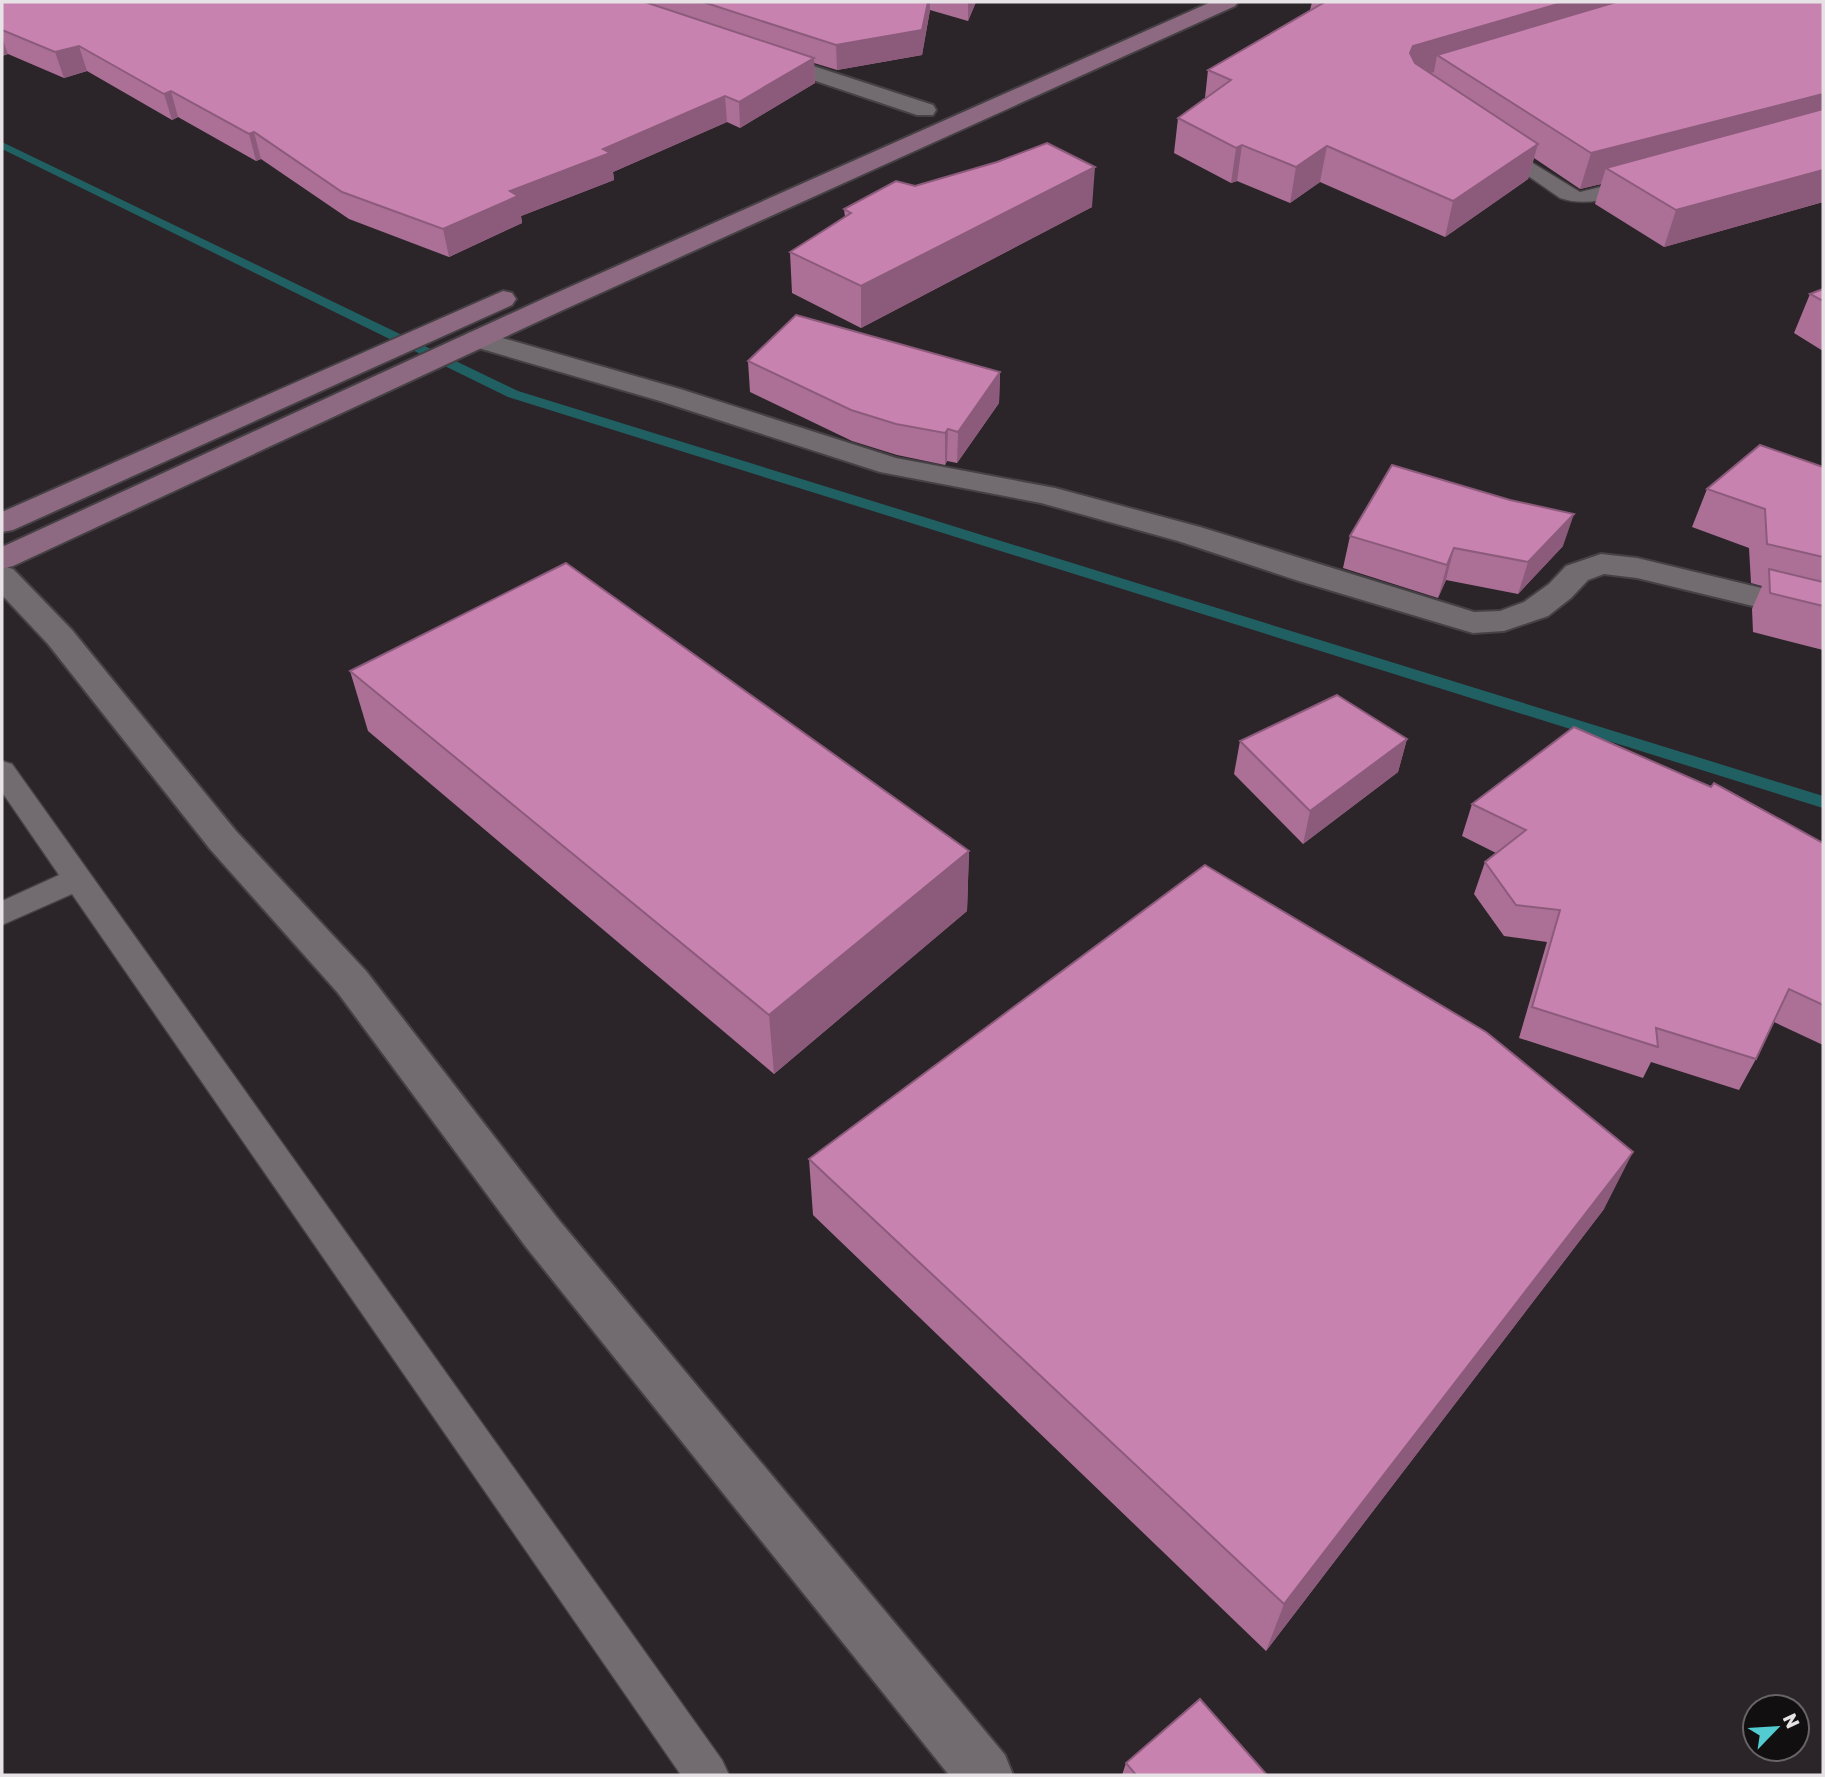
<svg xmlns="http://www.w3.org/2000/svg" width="1825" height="1777" font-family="Rubik,sans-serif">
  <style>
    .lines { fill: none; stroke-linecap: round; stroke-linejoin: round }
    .stream { fill: #216062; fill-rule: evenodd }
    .service-casing { stroke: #464145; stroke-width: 3 }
    .minor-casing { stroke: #464145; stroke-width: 4 }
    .secondary-casing { stroke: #464145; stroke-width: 4 }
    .service { fill: #726b6f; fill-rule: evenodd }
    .minor { fill: #726b6f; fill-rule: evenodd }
    .secondary { fill: #8d6a81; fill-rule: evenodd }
    .wall { fill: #ac7097 }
    .shaded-wall { fill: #8c5b7b }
    .building { fill: #c882b0; stroke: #8c5b7b; stroke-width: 2 }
  </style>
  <rect width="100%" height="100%" fill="#2b2529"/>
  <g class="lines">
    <path class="stream" d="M 2,142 L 518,391 L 1823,796 L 1823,808 L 508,397 L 2,149 Z"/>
    <g class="service-casing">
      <path id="service" d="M 1498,142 L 1580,192 L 1637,178 L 1646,184 L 1644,188 C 1615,196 1590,208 1560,198 L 1492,151 L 1489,147 L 1492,143 Z
        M 2,761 L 12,764 L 722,1760 L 729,1775 L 681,1775 L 72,894 L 2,925 L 2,901 L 59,875 L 2,792 Z"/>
    </g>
    <g class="minor-casing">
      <path id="minor" d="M 764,50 L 933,105 L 936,110 L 933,115 L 917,115 L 756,61 L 753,56 L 756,51 Z
        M 478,331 L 680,389 L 896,458 L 1055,488 L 1200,527 L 1474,612 L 1500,611 L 1524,602 L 1549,584 L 1566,566 L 1601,554 L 1637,558 L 1823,603 L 1823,623 L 1637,578 L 1604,574 L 1588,580 L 1571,598 L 1548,616 L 1504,631 L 1473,633 L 1299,581 L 1178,541 L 1041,503 L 880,472 L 660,401 L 468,345 L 464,339 L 468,333 Z
        M 2,566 L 13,569 L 72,630 L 236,831 L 366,971 L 558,1219 L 1005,1755 L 1013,1775 L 949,1775 L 526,1247 L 338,993 L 210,849 L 48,644 L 2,595 Z"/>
    </g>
    <g class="secondary-casing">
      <path id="secondary" d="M 1211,2 L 1238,2 L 1235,6 L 563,310 L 13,566 L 2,569 L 2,547 L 545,298 Z
        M 503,291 L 512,293 L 516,299 L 512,305 L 13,530 L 2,532 L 2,512 Z"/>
    </g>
    <use href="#service" class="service"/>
    <use href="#minor" class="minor"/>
    <use href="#secondary" class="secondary"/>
  </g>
  <path class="wall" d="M 2,2 L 976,2 L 968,21 L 930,10 L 922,55 L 837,70 L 814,63 L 815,83 L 740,128 L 727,122 L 613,172 L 614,180 L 521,216 L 522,223 L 449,257 L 349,219 L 261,159 L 256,161 L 178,117 L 172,120 L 87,71 L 64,78 L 8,54 L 2,56 Z
    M 1312,2 L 1823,2 L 1823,202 L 1664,247 L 1595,204 L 1601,184 L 1580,189 L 1534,158 L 1528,179 L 1445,237 L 1320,182 L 1290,203 L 1237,181 L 1231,183 L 1174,153 L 1178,118 L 1205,98 L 1208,70 L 1310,10 Z
    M 915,186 L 1092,207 L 861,328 L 792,293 L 790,252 L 845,217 L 844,209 Z
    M 1823,289 L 1823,351 L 1794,333 L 1810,294 Z
    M 748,361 L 1000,372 L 999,403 L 957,463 L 947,461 L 945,465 L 897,455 L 852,441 L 750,392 Z
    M 1823,467 L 1823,650 L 1753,632 L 1752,609 L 1762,586 L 1751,583 L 1749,548 L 1692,527 L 1707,489 Z
    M 1350,536 L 1563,546 L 1518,594 L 1446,580 L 1438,598 L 1343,568 Z
    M 350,671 L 969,851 L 967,911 L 774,1074 L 368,731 Z
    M 1407,739 L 1398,772 L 1303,844 L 1234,774 L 1240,741 Z
    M 1472,804 L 1823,843 L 1823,1045 L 1774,1022 L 1756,1059 L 1739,1090 L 1651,1062 L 1643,1078 L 1519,1038 L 1547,942 L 1504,936 L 1474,894 L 1485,862 L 1496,853 L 1462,836 Z
    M 809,1159 L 1604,1209 L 1266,1651 L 813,1215 Z
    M 1126,1763 L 1267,1775 L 1122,1775 Z"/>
  <path class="shaded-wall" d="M 928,2 L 930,2 L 930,10 L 922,55 L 837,70 L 836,45 Z
    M 968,2 L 976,2 L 968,21 Z
    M 1565,2 L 1665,2 L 1437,55 L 1434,72 L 1406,80 L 1410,53 L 1413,46 Z
    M 2,37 L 8,54 L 2,56 Z
    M 79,46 L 87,71 L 64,78 L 55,52 Z
    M 814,58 L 815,83 L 740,128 L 739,102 Z
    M 171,91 L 178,117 L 172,120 L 164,94 Z
    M 1823,94 L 1823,125 L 1606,168 L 1601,184 L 1580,189 L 1591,153 Z
    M 725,96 L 727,122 L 613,172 L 614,180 L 521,216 L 522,223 L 449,257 L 443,229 L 510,191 L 603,149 Z
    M 254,132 L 261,159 L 256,161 L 249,134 Z
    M 1538,144 L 1528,179 L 1445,237 L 1453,201 Z
    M 1242,145 L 1237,181 L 1231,183 L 1236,148 Z
    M 1327,146 L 1320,182 L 1290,203 L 1296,167 Z
    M 1095,167 L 1092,207 L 861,328 L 861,286 Z
    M 1823,170 L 1823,202 L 1664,247 L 1676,210 Z
    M 1000,372 L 999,403 L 957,463 L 958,432 Z
    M 948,429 L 947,461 L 945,465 L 945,433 Z
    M 1574,514 L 1563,546 L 1518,594 L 1528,562 Z
    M 1454,548 L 1446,580 L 1438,598 L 1447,565 Z
    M 1407,739 L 1398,772 L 1303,844 L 1310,811 Z
    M 969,851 L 967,911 L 774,1074 L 769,1015 Z
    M 1633,1152 L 1604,1209 L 1266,1651 L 1284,1604 Z"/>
  <path class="building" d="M 2,2 L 645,2 L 814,58 L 739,102 L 725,96 L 603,149 L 610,153 L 510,191 L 518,196 L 443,229 L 342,192 L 254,132 L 249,134 L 171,91 L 164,94 L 79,46 L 55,52 L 2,30 Z
    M 703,2 L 928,2 L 922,30 L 836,45 Z
    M 1325,2 L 1565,2 L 1413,46 L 1410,53 L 1415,63 L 1538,144 L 1453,201 L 1327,146 L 1296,167 L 1242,145 L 1236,148 L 1178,118 L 1231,80 L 1208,70 Z
    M 1616,2 L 1823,2 L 1823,94 L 1591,153 L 1437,55 Z
    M 1823,109 L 1823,170 L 1676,210 L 1606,168 Z
    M 1047,143 L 1095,167 L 861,286 L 790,252 L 851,213 L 844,209 L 896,181 L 915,186 L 997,162 Z
    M 1823,289 L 1823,301 L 1810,294 Z
    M 796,315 L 1000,372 L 958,432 L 948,429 L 945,433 L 896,424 L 851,410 L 748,361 Z
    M 1760,445 L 1823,467 L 1823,557 L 1767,544 L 1765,509 L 1707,489 Z
    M 1392,465 L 1510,500 L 1574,514 L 1528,562 L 1454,548 L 1447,565 L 1350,536 Z
    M 566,563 L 969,851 L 769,1015 L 350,671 Z
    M 1769,569 L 1823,582 L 1823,606 L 1770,593 Z
    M 1337,695 L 1407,739 L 1310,811 L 1240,741 Z
    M 1574,727 L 1711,787 L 1714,783 L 1823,843 L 1823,1005 L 1789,989 L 1756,1059 L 1656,1028 L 1658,1047 L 1532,1007 L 1560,910 L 1516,905 L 1485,862 L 1526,830 L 1472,804 Z
    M 1205,865 L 1486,1032 L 1633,1152 L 1284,1604 L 809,1159 Z
    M 1200,1699 L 1267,1775 L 1136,1775 L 1126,1763 Z"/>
  <rect width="1825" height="1777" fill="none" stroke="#e6e2e5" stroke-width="7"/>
  <g transform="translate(1776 1728) rotate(65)"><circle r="33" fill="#120f11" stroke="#676366" stroke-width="2"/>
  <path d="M0-5L12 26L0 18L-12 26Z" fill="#52ccd0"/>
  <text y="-10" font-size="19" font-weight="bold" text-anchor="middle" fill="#e6e2e5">N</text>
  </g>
</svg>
